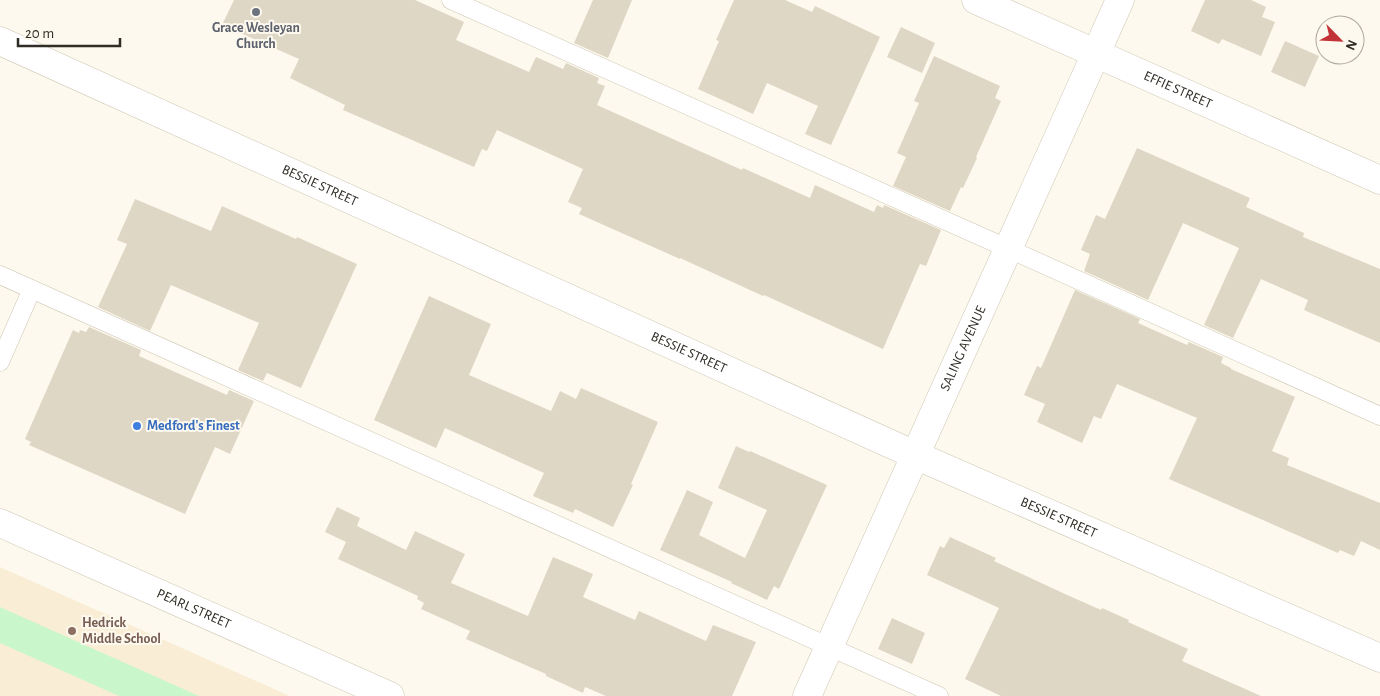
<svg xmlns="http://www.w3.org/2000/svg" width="1380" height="696" font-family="'Alegreya Sans',sans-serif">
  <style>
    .built { fill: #f9eed5 }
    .green { fill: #caf6cb }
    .building { fill: #dfd7c5 }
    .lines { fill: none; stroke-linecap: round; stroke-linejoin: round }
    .service-casing { stroke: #cec6b4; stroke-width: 19 }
    .minor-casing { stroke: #cec6b4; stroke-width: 29 }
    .service { stroke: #fff; stroke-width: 18 }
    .minor { stroke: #fff; stroke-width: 28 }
    .worship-dot { fill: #6b7280; stroke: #fef9ee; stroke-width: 2 }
    .shop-dot { fill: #3f7fe0; stroke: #fef9ee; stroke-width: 2 }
    .education-dot { fill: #8d6e63; stroke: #fef9ee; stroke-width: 2 }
    .labels { text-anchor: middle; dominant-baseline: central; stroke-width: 4; stroke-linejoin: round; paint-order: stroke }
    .worship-label { font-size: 14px; font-weight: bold; fill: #5b616d; stroke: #fef9ee }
    .street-label { font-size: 14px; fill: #302d26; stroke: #fef9ee }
    .shop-label { font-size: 14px; font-weight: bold; fill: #366cbe; stroke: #fef9ee; text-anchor: start }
    .education-label { font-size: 14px; font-weight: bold; fill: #785e54; stroke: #fef9ee; text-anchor: start }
  </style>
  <rect width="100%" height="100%" fill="#fef9ee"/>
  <path class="built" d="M 0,567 L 290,696 L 0,696 Z"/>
  <path class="green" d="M 0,607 L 199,696 L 119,696 L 0,643 Z"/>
  <path class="building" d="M 234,0 L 415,0 L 464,22 L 456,40 L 529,72 L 536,57 L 563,69 L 566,63 L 599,78 L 597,83 L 605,86 L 597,105 L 742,170 L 743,168 L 810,198 L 815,185 L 874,212 L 877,205 L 883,208 L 884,205 L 941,230 L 926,266 L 920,264 L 883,349 L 764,295 L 763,296 L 680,258 L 680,259 L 579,214 L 582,208 L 568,202 L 583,169 L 497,130 L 487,151 L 482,149 L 474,167 L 343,110 L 345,105 L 290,78 L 299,59 L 222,25 Z
    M 593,0 L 632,0 L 608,58 L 574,43 Z
    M 734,0 L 785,0 L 812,12 L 815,6 L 880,37 L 831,145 L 805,134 L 818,106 L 767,83 L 753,114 L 698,89 L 719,41 L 716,40 Z
    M 1205,0 L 1251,0 L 1266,7 L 1262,17 L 1275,22 L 1261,56 L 1222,39 L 1219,44 L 1191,31 Z
    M 901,27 L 935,43 L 922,73 L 887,57 Z
    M 1285,41 L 1319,56 L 1305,87 L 1271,72 Z
    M 934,56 L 1000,86 L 995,98 L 1001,101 L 976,157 L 977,158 L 963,188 L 961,187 L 950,211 L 893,186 L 906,157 L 897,153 L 919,103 L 914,101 Z
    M 1137,148 L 1250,198 L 1246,207 L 1304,233 L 1303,237 L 1380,269 L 1380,343 L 1304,310 L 1308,300 L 1261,279 L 1233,338 L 1204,325 L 1239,248 L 1183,223 L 1148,300 L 1084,271 L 1090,254 L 1081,250 L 1096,215 L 1105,219 Z
    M 135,199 L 211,231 L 222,206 L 296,239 L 297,237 L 357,264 L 301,388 L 267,373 L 263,381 L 238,370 L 259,323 L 171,285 L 150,331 L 98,307 L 127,244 L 117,240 Z
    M 1075,290 L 1140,319 L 1138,323 L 1187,345 L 1189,342 L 1223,357 L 1221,363 L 1231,368 L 1231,369 L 1295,397 L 1272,451 L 1289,458 L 1287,465 L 1380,503 L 1380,550 L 1361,541 L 1354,556 L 1340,550 L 1338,553 L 1169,479 L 1197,418 L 1117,384 L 1101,419 L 1094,416 L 1082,443 L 1037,422 L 1045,404 L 1024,395 L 1037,366 L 1041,368 Z
    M 429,296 L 491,324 L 469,375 L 551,411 L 560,391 L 576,399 L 581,388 L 658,422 L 631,484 L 633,485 L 613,527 L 575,509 L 573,513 L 533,496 L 544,473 L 445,428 L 436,448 L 374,420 Z
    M 89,327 L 141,350 L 139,356 L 227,395 L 229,390 L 254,401 L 230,454 L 215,447 L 185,514 L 29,445 L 31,442 L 25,439 L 73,330 L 79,333 L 80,330 L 86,332 Z
    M 736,446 L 749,452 L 750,451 L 827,485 L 779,589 L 774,586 L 767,600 L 731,583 L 732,582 L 660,550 L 687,490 L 713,502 L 699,535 L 745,558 L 767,510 L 718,488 Z
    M 337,507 L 360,518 L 357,526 L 406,550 L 415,531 L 465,554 L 451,583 L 528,616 L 553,557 L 593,574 L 583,597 L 635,620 L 639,611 L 706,641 L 713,625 L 756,642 L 732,696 L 606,696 L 585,687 L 583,693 L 546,676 L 546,674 L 466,639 L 470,631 L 421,609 L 424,603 L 417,599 L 418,596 L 338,559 L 346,542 L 325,532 Z
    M 950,537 L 996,558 L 994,561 L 1065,594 L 1101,610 L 1102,608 L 1129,620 L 1128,622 L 1188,649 L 1182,661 L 1261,696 L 1001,696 L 965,679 L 999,608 L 927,575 L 940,546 L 944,548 Z
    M 892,618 L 925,633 L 912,664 L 878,649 Z"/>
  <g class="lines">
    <g class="service-casing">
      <path id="service" d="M 451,0 L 1009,249 L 1380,416
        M 0,275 L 939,696
        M 0,362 L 32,289"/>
    </g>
    <g class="minor-casing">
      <g id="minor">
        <path id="s1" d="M 976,0 L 1380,180"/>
        <path id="s2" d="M 0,41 L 915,455 L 1380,658"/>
        <path id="s3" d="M 0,523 L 390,696"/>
        <path id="s4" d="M 807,696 L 1120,0"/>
      </g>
    </g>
    <use href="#service" class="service"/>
    <use href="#minor" class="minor"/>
  </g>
  <circle class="worship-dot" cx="256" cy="12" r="5"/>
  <circle class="shop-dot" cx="137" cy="426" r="5"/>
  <circle class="education-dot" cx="72" cy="631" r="5"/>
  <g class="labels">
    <g class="worship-label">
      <text x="256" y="28">Grace Wesleyan<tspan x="256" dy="16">Church</tspan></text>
    </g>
    <g class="street-label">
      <text stroke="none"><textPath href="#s1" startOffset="221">EFFIE STREET</textPath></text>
      <text stroke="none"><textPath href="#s2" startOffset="351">BESSIE STREET</textPath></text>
      <text stroke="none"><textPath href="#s4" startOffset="381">SALING AVENUE</textPath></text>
      <text stroke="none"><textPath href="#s2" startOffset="756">BESSIE STREET</textPath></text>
      <text stroke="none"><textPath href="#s2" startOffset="1161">BESSIE STREET</textPath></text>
      <text stroke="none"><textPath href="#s3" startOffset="212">PEARL STREET</textPath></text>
    </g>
    <g class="shop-label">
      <text x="147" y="426">Medford's Finest</text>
    </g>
    <g class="education-label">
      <text x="82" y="623">Hedrick<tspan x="82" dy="16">Middle School</tspan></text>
    </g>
  </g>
  <g transform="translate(1340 40) rotate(114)"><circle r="24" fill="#fef9ee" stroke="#aca79e"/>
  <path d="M0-4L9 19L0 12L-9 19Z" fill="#c23337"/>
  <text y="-8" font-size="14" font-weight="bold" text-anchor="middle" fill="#302d26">N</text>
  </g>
  <path d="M18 38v8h102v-8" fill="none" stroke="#302d26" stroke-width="2.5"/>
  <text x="25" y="38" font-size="15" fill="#302d26" stroke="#fef9ee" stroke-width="4" paint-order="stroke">20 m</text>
</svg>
